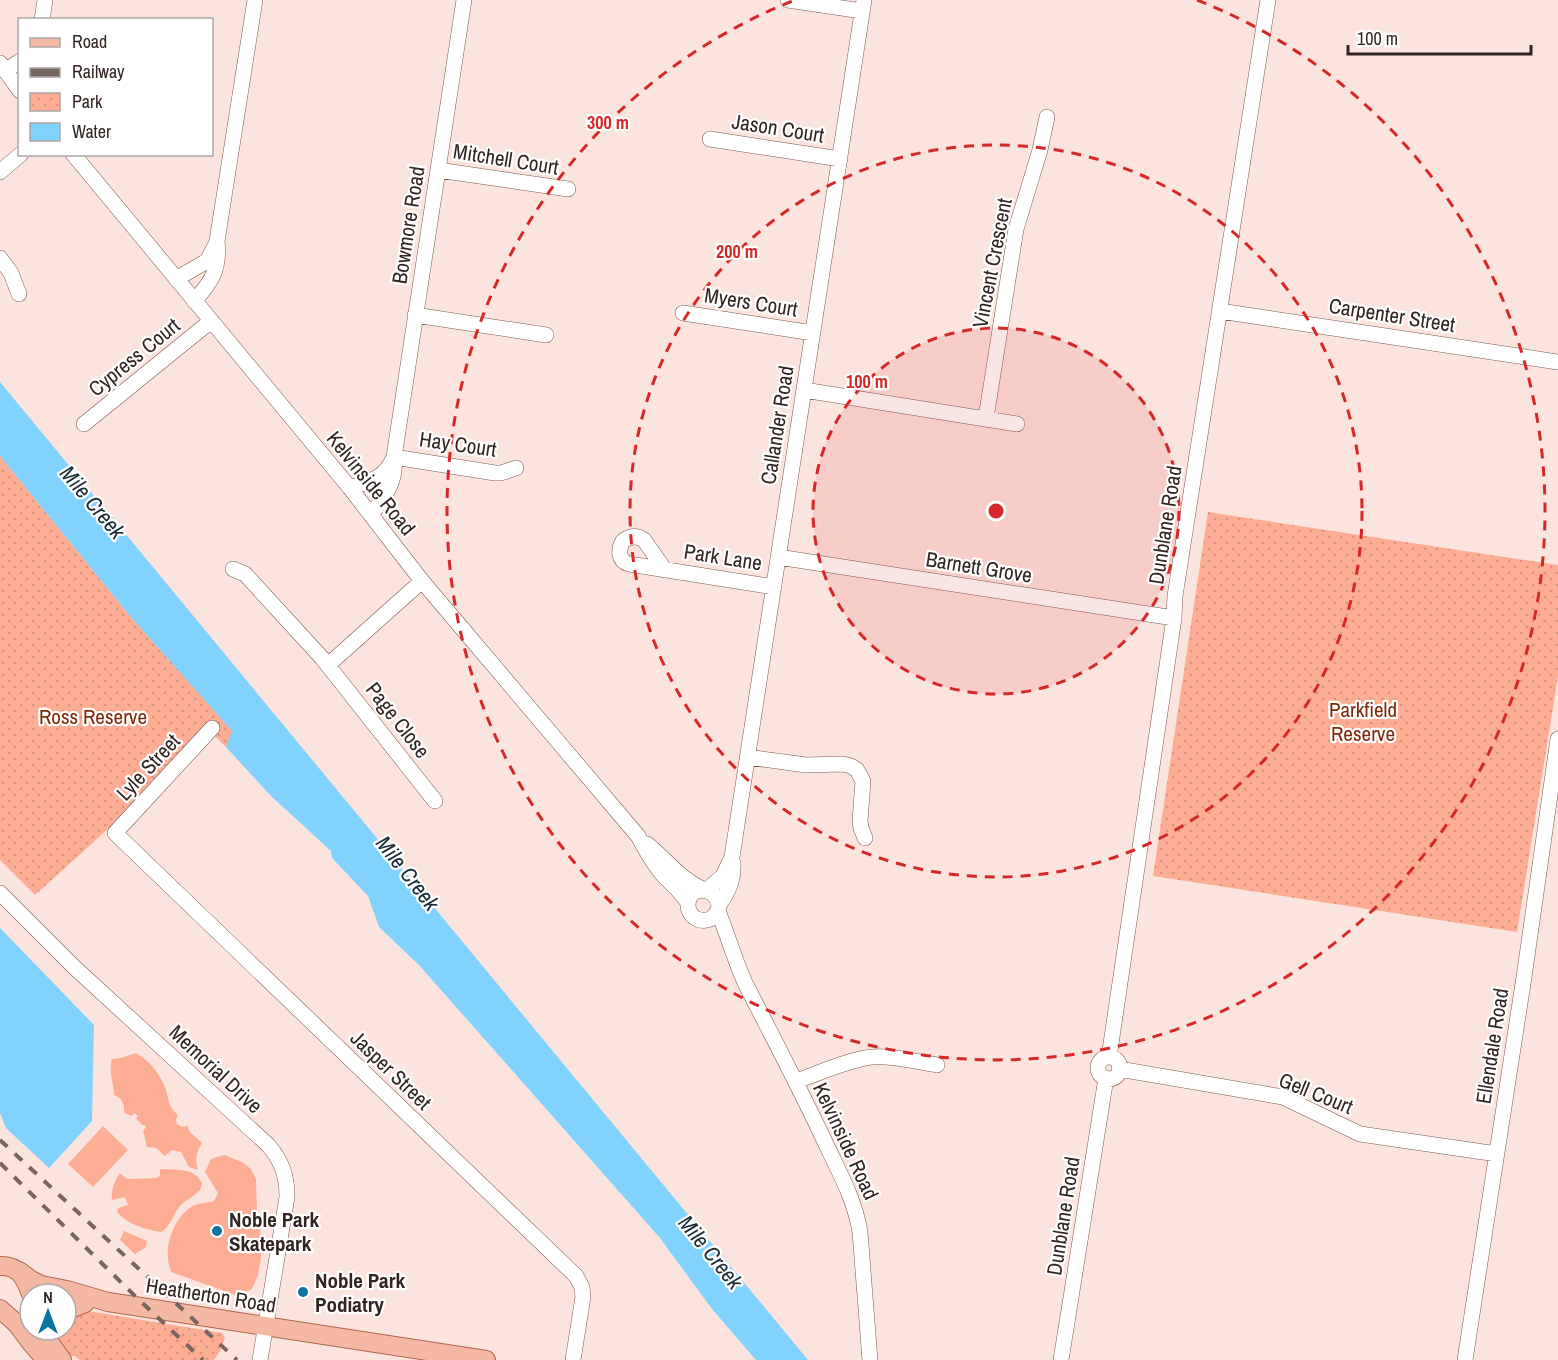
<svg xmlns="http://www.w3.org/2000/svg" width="1558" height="1360" font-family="'Archivo Narrow',sans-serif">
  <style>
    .grass { fill: #fdad94 }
    .park { fill: url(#park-dots) }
    .water { fill: #81d2ff }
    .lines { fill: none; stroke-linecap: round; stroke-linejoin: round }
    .minor-casing { stroke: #78584e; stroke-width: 16 }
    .major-casing { stroke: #ad664f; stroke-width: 20 }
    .minor { stroke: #fff; stroke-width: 15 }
    .major { stroke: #f5b8a5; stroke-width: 18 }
    .rail { stroke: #766560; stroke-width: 4; stroke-dasharray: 10 10; stroke-linecap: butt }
    .ring { fill: none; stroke: #d62828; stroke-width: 3; stroke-dasharray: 10 8 }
    .poi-dot { fill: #0a75a0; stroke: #fff; stroke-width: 2 }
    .labels { text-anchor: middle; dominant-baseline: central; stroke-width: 4.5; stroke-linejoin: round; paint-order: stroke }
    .street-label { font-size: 21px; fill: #322420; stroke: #fff }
    .park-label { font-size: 21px; fill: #7f2908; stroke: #fff }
    .poi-label { font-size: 21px; font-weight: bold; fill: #322420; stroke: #fff; text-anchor: start }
    .water-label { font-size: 22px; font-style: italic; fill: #192c36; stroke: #fff }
    .centre { fill: #d62828; stroke: #fff; stroke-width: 3 }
    .ring-label { font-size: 18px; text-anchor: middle; font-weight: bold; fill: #d62828; stroke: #fff; stroke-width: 4.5; stroke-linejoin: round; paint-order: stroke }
  </style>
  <defs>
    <pattern id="park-dots" width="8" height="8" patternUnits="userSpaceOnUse" patternTransform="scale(1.5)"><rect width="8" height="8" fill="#fdad94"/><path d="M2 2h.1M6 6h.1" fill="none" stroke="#d9957f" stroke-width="1.8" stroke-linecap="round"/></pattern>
  </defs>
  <rect width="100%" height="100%" fill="#fbe4dd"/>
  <path class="grass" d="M 136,1053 C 149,1060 161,1075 166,1090 C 169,1100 168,1107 178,1115 L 176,1120 L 177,1124 L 182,1127 L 188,1126 L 189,1131 L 202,1143 C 196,1152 195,1159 198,1170 L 189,1167 L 181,1152 L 172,1150 L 165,1156 L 156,1148 L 147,1147 L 143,1130 L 146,1128 L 145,1125 L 142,1125 L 136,1118 L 138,1116 L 134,1113 L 132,1116 L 124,1113 C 125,1104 122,1098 114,1095 C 114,1082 108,1072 112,1059 L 121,1058 Z
    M 103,1126 L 128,1150 L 93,1187 L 68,1164 Z
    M 224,1155 L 242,1162 L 251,1169 L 256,1179 L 257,1212 L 261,1237 L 261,1259 L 258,1275 L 252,1289 L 238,1296 L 171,1272 C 170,1268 168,1263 168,1258 C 166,1240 176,1217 191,1207 C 197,1203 207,1203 214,1201 L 218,1193 L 205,1172 L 211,1159 Z
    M 160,1169 C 176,1170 194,1167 202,1183 L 200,1190 C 195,1196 187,1199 181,1205 C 173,1213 171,1227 161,1232 C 146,1230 127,1224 117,1212 L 118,1208 L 128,1205 L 125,1197 L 112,1200 C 111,1190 114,1181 120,1173 L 127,1179 L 156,1178 L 160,1176 Z
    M 124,1231 L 147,1241 L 146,1247 L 135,1254 L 120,1240 Z"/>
  <path class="park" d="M 0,456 L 130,616 L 233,731 L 226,747 L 213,734 L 35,895 L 0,860 Z
    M 1208,512 L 1558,565 L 1558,676 L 1517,932 L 1153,876 Z
    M 82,1310 L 222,1333 L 225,1338 L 220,1351 L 214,1360 L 80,1360 L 75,1356 L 68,1356 C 62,1347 57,1341 59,1330 L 66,1330 L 66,1318 Z"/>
  <path class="water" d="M 0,382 L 808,1360 L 756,1360 L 712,1309 L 660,1238 L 419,965 L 379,927 L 368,896 L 332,858 L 331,851 L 271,796 L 226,747 L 232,731 L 130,616 L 0,456 Z
    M 0,928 L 94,1025 L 92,1121 L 49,1168 L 6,1128 L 0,1113 Z"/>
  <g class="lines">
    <g class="minor-casing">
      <path id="minor" d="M 788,0 L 862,11
        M 42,20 L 45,0
        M 0,63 L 20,91
        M 5,71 L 20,61
        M 710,139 L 840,159
        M 73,154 L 350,488 L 422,581 L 638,836 C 645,849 652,862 662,874 C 671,884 681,891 688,903
        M 438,170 L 568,189
        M 0,172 L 21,154
        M 0,258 L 11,273 L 19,294
        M 176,279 L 207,261 L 216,244
        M 194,301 C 212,282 220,269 217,241 L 255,0
        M 1220,311 L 1558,362
        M 683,313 L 813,333
        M 415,315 L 546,335
        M 804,390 L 1017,424
        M 986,418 L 1016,229 L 1040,150 L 1047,117
        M 84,424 L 211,321
        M 394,457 L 495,473 L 501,473 L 516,468
        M 350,488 C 371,481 384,479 394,457 L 464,0
        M 371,515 C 383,499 397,481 394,460
        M 778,557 L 1174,618
        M 233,569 L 245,574 L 322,658 L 435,801
        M 665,570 L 644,540 C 637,535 630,536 623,541 C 618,550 618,561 629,564 L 774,587
        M 328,665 L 422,581
        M 212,728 L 115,833 L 576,1276 L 582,1287 L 583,1297 L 573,1360
        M 747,757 L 806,765 L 843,764 L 851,766 L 857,770 L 863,781 L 860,821 L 861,828 L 865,838
        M 647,844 C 668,861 679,878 704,890
        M 707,890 L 723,876 L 732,857 L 864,0
        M 0,893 L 74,967 L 268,1145 C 282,1161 287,1176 287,1197 L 260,1360
        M 719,904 C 714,885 688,886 688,905 C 688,919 706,926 715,915 C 719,911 718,906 721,902 C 729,890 734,879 733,863
        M 718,911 C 728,936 735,961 746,985 C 773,1037 800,1089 825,1142 C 839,1172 855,1200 860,1232 L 870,1360
        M 1109,1057 L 1174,618 L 1175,596 L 1268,0
        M1098 1068a11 11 0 1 1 22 0a11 11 0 1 1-22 0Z
        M 1119,1069 L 1283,1097 L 1360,1134 L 1497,1154
        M 796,1081 C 817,1074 850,1059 872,1057 C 891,1055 918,1062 937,1065
        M 1061,1360 L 1106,1078
        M 1465,1360 L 1524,977 L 1558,739"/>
    </g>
    <g class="major-casing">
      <path id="major" d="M 0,1266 C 19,1265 25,1278 31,1294
        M 19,1271 L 31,1280 L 41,1285 L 67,1290 L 108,1302 L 486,1360
        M 0,1309 L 17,1324 L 32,1344 L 46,1360
        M 66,1311 L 85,1303
        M 43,1330 L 52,1346 L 62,1360"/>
    </g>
    <use href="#minor" class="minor"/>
    <use href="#major" class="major"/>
    <path class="rail" d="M 0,1140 L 237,1360
      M 0,1163 L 136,1297 L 203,1360"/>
  </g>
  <circle cx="996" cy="511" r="183" fill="#d62828" fill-opacity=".12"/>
  <g class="ring">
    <circle cx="996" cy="511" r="183"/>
    <circle cx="996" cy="511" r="366"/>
    <path d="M1197 0A549 549 0 1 1 795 0"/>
  </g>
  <g class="poi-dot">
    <circle cx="217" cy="1231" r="6"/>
    <circle cx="303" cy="1292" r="6"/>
  </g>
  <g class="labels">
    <g class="street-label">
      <text transform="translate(778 128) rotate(9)">Jason Court</text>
      <text transform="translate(506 159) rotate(9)">Mitchell Court</text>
      <text transform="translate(408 225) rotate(-81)">Bowmore Road</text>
      <text transform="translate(992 263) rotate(-79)">Vincent Crescent</text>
      <text transform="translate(751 302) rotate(9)">Myers Court</text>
      <text transform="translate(1392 315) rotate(9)">Carpenter Street</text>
      <text transform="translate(134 357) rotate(-39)">Cypress Court</text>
      <text transform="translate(777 425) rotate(-81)">Callander Road</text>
      <text transform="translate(458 444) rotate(8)">Hay Court</text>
      <text transform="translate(371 483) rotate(51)">Kelvinside Road</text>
      <text transform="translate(1165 525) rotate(-81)">Dunblane Road</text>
      <text transform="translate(723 557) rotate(9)">Park Lane</text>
      <text transform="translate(979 567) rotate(9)">Barnett Grove</text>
      <text transform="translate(398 720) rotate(52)">Page Close</text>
      <text transform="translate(148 767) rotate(-47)">Lyle Street</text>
      <text transform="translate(1492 1046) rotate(-81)">Ellendale Road</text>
      <text transform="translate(216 1069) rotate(43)">Memorial Drive</text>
      <text transform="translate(391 1070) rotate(44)">Jasper Street</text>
      <text transform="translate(1316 1093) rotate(22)">Gell Court</text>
      <text transform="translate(846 1141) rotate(65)">Kelvinside Road</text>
      <text transform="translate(1063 1216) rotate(-81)">Dunblane Road</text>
      <text transform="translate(211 1295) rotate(9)">Heatherton Road</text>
    </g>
    <g class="park-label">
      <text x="1363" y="709">Parkfield<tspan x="1363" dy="24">Reserve</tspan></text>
      <text x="93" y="716">Ross Reserve</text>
    </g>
    <g class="poi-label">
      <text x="229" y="1219">Noble Park<tspan x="229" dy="24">Skatepark</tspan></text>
      <text x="315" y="1280">Noble Park<tspan x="315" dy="24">Podiatry</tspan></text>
    </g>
    <g class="water-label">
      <text transform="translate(93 502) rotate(50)">Mile Creek</text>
      <text transform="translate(408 873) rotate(52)">Mile Creek</text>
      <text transform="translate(711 1252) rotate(51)">Mile Creek</text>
    </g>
  </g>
  <circle cx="996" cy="511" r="9" class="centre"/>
  <g class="ring-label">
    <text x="608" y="129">300 m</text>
    <text x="737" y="258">200 m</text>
    <text x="867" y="388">100 m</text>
  </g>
  <rect x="18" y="18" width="195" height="138" fill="#ffffff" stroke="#ada7a6" stroke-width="1.5"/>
  <rect x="30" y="38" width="30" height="9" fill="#f5b8a5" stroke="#ada7a6" stroke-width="1.5"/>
  <text x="72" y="48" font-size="18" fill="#322420">Road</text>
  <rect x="30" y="68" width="30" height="9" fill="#766560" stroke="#ada7a6" stroke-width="1.5"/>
  <text x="72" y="78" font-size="18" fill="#322420">Railway</text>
  <rect x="30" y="93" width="30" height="18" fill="url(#park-dots)" stroke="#ada7a6" stroke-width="1.5"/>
  <text x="72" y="108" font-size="18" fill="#322420">Park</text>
  <rect x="30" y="123" width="30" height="18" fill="#81d2ff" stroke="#ada7a6" stroke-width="1.5"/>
  <text x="72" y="138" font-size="18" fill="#322420">Water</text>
  <g transform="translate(48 1312)"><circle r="28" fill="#ffffff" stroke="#ada7a6" stroke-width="1.5"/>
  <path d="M0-4.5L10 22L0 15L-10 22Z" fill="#0a75a0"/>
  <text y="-9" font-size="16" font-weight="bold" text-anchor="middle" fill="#322420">N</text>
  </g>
  <path d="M1348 45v9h183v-9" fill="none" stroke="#322420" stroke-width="3"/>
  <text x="1357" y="45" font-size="18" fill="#322420" stroke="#ffffff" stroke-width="4.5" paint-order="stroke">100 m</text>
</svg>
